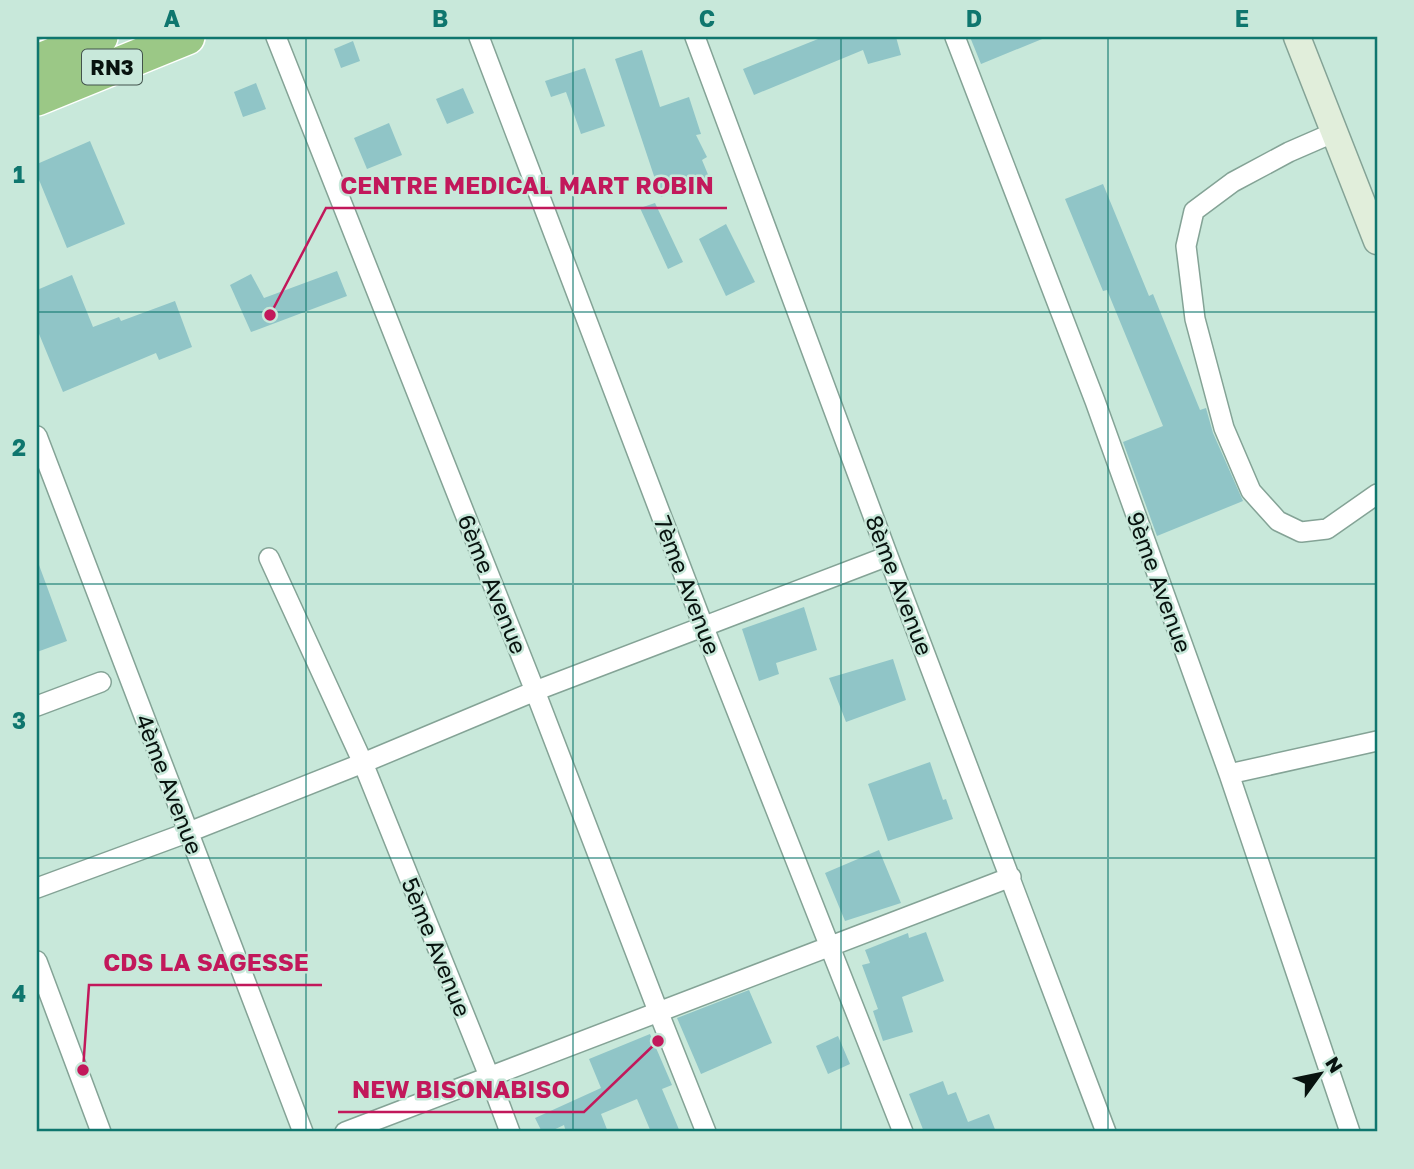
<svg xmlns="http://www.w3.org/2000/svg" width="1414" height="1169" font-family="'Golos Text',sans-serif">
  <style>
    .building { fill: #90c5c7 }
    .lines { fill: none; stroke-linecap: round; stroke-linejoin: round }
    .street-casing { stroke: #84a396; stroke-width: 22 }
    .secondary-casing { stroke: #84a396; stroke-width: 29 }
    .highway-casing { stroke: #fff; stroke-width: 38 }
    .street { stroke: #fff; stroke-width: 19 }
    .secondary { stroke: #e1eedb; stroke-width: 26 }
    .highway { stroke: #9bc886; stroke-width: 35 }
    .grid { fill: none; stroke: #0f766e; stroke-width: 2; stroke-opacity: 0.55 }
    .labels { text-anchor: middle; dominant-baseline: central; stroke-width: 5; stroke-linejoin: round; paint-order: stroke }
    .shield { fill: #c8e8da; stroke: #42534c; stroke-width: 2 }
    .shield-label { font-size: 21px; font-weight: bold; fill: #08130f }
    .street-label { font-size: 23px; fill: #08130f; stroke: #c8e8da }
    .leader { fill: none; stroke: #c2185b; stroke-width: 2.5 }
    .callout-dot { fill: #c2185b; stroke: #c8e8da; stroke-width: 2.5 }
    .callout-label { font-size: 24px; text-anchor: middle; font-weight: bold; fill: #c2185b; stroke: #c8e8da; stroke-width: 5; stroke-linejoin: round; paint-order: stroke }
    .neatline { fill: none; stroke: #0f766e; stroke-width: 2.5 }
    .grid-label { font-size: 23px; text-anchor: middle; font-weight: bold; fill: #0f766e }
  </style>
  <rect width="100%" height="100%" fill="#c8e8da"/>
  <path class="building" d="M 823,37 L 896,37 L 901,55 L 868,64 L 863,50 L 754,95 L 743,69 Z
    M 970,37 L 1047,37 L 981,64 Z
    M 353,41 L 360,61 L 341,68 L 334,49 Z
    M 642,50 L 660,107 L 689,97 L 701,134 L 696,135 L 707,157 L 702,160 L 709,177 L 661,197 L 615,59 Z
    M 585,68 L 605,126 L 581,134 L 566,92 L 551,97 L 545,81 Z
    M 256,83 L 266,109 L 243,117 L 234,92 Z
    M 463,88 L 474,113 L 447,124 L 436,99 Z
    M 389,123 L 402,155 L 367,169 L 354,138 Z
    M 90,141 L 125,224 L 67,248 L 37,175 L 37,164 Z
    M 1103,184 L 1149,296 L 1153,294 L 1200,410 L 1206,408 L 1213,433 L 1243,501 L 1157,536 L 1123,442 L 1163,426 L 1107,290 L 1103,291 L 1065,199 Z
    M 655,203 L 683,262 L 668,269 L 640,208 Z
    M 726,224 L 755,282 L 726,296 L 699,239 Z
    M 337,271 L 347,296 L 251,332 L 230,285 L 251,274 L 264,298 Z
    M 72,275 L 93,327 L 119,317 L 121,321 L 175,301 L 192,347 L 159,360 L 156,353 L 63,392 L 37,329 L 37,290 Z
    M 37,565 L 39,565 L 67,641 L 37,652 Z
    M 804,607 L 817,650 L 776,663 L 779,674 L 759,681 L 742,629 Z
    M 893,659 L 906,700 L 846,722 L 829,678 Z
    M 930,762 L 943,800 L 946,799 L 953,819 L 888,841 L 868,784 Z
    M 879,850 L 901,903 L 845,921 L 825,873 Z
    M 926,932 L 944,981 L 902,997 L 913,1032 L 883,1041 L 873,1011 L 878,1009 L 862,965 L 870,963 L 865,950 L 908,933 L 909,938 Z
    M 749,990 L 772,1043 L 701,1074 L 677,1018 Z
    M 650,1034 L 672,1085 L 662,1089 L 680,1132 L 651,1132 L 637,1099 L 601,1114 L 608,1132 L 566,1132 L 564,1125 L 549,1132 L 542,1132 L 535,1118 L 601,1088 L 589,1059 Z
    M 838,1036 L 850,1064 L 828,1074 L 816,1046 Z
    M 943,1081 L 948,1095 L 956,1092 L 968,1122 L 989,1114 L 996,1132 L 924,1132 L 909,1094 Z"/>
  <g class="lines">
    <g class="street-casing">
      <path id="street" d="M 276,37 L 535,691 L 658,1011 L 706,1132
        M 479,37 L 704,628 L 903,1132
        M 695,37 L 888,556 L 1106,1132
        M 955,37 L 1095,401 L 1229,774 L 1350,1132
        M 1335,132 L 1289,152 L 1233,182 L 1194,211 L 1186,246 L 1195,319 L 1224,428 L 1251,491 L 1278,521 L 1301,532 L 1327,529 L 1377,494
        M 37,436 L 303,1132
        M 269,558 L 363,763 L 489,1076 L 510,1132
        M 37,706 L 101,682
        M 1229,774 L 1377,741
        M 37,888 L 189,832 L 363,763 L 535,691 L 888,556
        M 37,961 L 101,1132
        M 345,1132 L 1011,877"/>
    </g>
    <g class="secondary-casing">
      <path id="secondary" d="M 1297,37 L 1377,241"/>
    </g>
    <g class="highway-casing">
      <path id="highway" d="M 37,62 L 100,37
        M 37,98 L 187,37"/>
    </g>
    <use href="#street" class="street"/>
    <use href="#secondary" class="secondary"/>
    <use href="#highway" class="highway"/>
  </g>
  <path class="grid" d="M 306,37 L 306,1132M 573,37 L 573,1132M 841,37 L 841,1132M 1108,37 L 1108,1132M 37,312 L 1377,312M 37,584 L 1377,584M 37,858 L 1377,858"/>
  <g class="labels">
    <rect class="shield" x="82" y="49.5" width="60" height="35" rx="5"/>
    <g class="shield-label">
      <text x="112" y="67">RN3</text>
    </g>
    <g class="street-label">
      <text transform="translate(1160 582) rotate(70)">9ème Avenue</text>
      <text transform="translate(493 584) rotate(68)">6ème Avenue</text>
      <text transform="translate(688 585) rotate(69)">7ème Avenue</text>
      <text transform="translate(900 585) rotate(69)">8ème Avenue</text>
      <text transform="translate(170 784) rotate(69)">4ème Avenue</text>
      <text transform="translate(437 947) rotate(68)">5ème Avenue</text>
    </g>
  </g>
  <path class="leader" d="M270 315L326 208H727M83 1070L89 985H322M658 1041L584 1112H338"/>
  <g class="callout-dot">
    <circle cx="270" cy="315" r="7"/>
    <circle cx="83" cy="1070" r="7"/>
    <circle cx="658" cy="1041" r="7"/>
  </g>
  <g class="callout-label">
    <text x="527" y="194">CENTRE MEDICAL MART ROBIN</text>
    <text x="206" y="971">CDS LA SAGESSE</text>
    <text x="461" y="1098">NEW BISONABISO</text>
  </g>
  <rect width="1414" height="1169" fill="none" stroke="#c8e8da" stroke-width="77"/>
  <g transform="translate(1320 1074) rotate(57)" stroke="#c8e8da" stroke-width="5" paint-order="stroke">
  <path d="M0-5L12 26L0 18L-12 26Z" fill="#08130f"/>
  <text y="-10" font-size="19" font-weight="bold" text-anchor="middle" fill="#08130f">N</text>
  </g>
  <rect x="38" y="38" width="1338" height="1092" class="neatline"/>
  <g class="grid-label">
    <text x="172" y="27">A</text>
    <text x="440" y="27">B</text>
    <text x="707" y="27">C</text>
    <text x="974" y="27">D</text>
    <text x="1242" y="27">E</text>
    <text x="19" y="183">1</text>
    <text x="19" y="456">2</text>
    <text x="19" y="729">3</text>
    <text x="19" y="1002">4</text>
  </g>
</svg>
